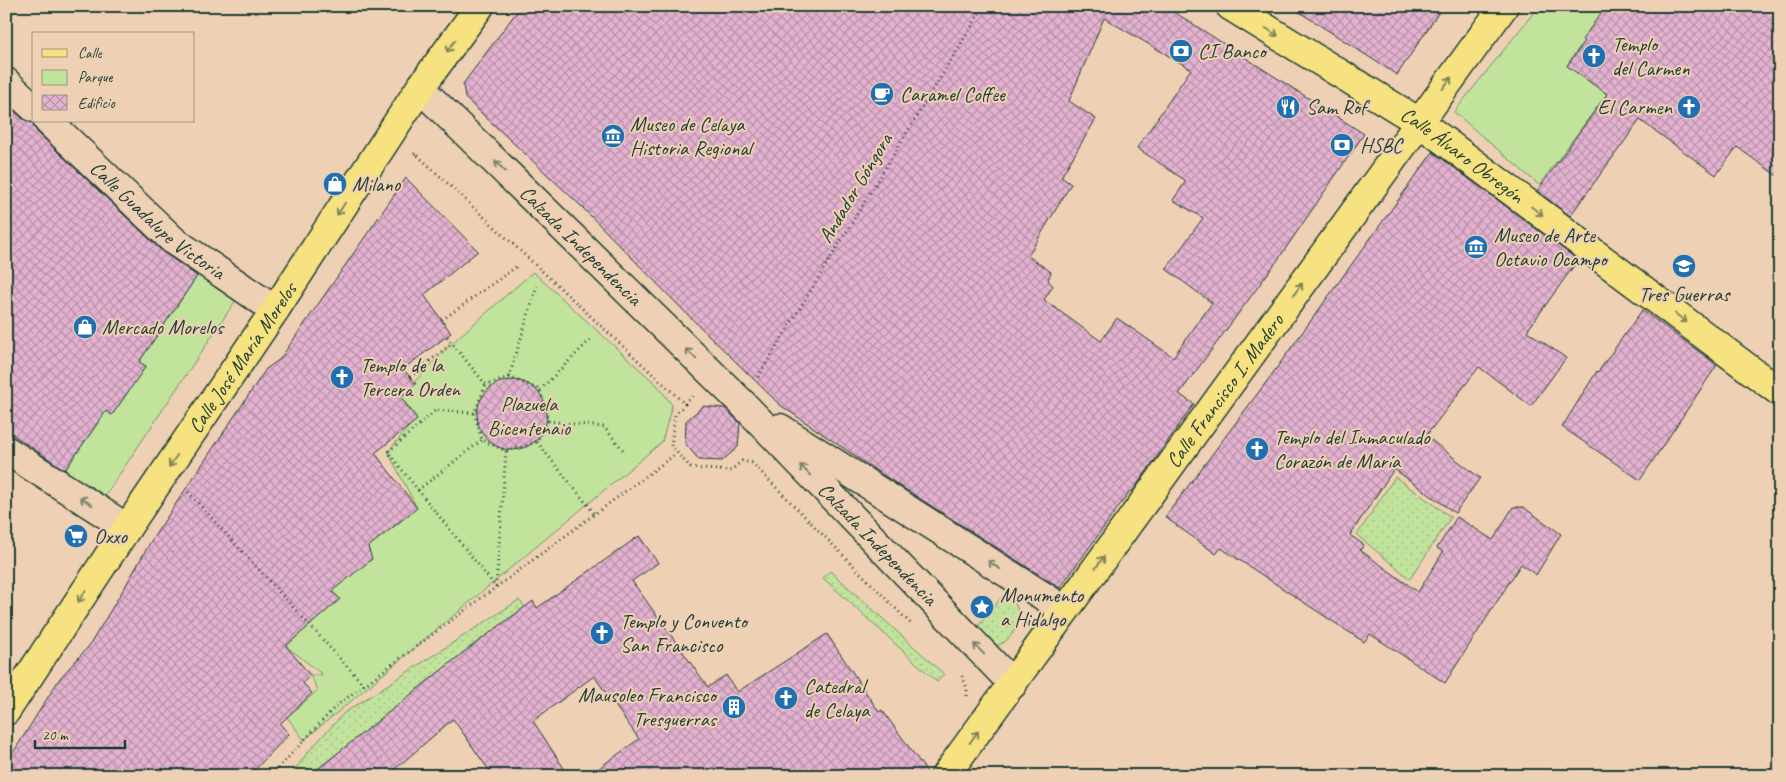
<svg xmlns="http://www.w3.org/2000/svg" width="1786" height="782" font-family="Caveat,sans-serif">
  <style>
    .grass { fill: url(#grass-dots); stroke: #709068 }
    .park { fill: #c1e39c; stroke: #709068 }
    .building { fill: url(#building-cross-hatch); stroke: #1f3d34; fill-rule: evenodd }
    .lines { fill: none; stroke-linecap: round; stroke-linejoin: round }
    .minor-casing { stroke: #1f3d34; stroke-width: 31 }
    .major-casing { stroke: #1f3d34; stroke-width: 31 }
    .path { stroke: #1f3d34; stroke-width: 3; stroke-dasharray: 1 4; stroke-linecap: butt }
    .minor { stroke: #eed1b4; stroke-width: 28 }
    .major { stroke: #f7e281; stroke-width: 28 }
    .oneway { stroke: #808757 }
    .oneway2 { stroke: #7c806e }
    .labels { text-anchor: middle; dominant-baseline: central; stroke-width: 4; stroke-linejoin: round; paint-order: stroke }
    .poi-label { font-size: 21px; fill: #1f3d34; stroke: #eed1b4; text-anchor: start }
    .street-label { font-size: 21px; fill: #1f3d34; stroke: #eed1b4 }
    .park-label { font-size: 21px; fill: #274539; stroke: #eed1b4 }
  </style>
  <defs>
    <pattern id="grass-dots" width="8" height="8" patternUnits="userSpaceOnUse" patternTransform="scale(1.25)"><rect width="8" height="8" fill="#c1e39c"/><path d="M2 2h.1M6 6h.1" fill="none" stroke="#a5c487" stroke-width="1.8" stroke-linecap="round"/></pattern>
    <pattern id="building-cross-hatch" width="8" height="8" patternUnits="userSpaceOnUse" patternTransform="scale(1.25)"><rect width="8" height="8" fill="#e4b2d0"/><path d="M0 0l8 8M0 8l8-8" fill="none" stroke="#b892aa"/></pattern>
  </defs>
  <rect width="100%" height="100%" fill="#eed1b4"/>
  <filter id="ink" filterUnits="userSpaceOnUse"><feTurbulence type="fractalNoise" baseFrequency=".02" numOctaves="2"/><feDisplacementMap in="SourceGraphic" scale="10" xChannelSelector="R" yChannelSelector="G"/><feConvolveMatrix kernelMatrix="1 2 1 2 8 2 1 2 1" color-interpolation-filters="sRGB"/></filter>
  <g filter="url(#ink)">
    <path class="grass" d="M 1395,477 L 1451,517 L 1410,579 L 1357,535 Z
      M 830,571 L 944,674 L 937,682 L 823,578 Z
      M 1006,592 C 1018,606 1025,617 1012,634 C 1008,639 1003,645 996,645 C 987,646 978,639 971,635 Z
      M 519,600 L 525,607 L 464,652 L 309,776 L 290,776 L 308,752 L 344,713 Z"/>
    <path class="park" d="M 1539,6 L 1608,6 L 1567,65 L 1607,94 L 1539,185 L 1454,112 Z
      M 202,269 L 240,294 L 105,496 L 65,470 L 106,411 L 112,415 L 145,367 L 139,362 Z
      M 533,272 L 658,386 L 672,405 L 662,442 L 304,740 L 287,717 L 318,690 L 310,675 L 323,675 L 286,646 L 340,599 L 329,588 L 371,559 L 368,547 L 417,508 L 388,452 L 417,417 L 400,397 L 452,343 Z"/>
    <path class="building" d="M 521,6 L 1165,6 L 1364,134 L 1277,261 L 1179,394 L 1194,404 L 1132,492 L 1130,491 L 1060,588 L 883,475 L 780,405 L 685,312 L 579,204 L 465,98 L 463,84 ZM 1104,18 L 1191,69 L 1137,148 L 1186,181 L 1173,200 L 1203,218 L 1166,269 L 1212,303 L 1173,357 L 1117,318 L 1101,341 L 1044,300 L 1053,286 L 1048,280 L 1051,272 L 1028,256 L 1071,184 L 1061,177 L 1096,119 L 1069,101 Z
      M 1290,6 L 1443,6 L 1397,75 Z
      M 1606,6 L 1780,6 L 1780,178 L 1737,147 L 1716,175 L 1640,120 L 1570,216 L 1537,191 L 1607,94 L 1567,66 L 1585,41 L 1582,40 Z
      M 6,104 L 23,119 L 33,123 L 37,132 L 163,252 L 197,276 L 139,362 L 146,366 L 112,415 L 106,411 L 65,470 L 6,430 Z
      M 1433,152 L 1578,260 L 1527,331 L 1566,358 L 1531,406 L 1479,367 L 1426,436 L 1480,478 L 1455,513 L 1394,469 L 1350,535 L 1364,545 L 1360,550 L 1418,592 L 1443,552 L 1437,548 L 1457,517 L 1493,540 L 1513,507 L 1523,507 L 1561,534 L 1536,575 L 1521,564 L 1445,683 L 1370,634 L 1364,642 L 1221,548 L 1216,554 L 1165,517 L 1270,377 Z
      M 406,178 L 478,251 L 424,295 L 451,333 L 403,369 L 416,384 L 401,397 L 417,420 L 375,453 L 417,508 L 368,547 L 372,559 L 332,591 L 340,599 L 286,646 L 310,675 L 303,683 L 312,693 L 280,724 L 289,734 L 249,776 L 6,776 L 6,764 L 60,678 L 89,646 L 126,585 L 151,541 L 266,369 L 280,359 Z
      M 1642,310 L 1717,365 L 1640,480 L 1562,427 L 1597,371 L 1598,372 Z
      M477 415a35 35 0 1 1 70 0a35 35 0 1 1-70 0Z
      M 703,406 L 724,408 L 740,423 L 738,447 L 722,461 L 699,460 L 685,443 L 686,421 Z
      M 639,536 L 658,563 L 632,581 L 708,687 L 726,675 L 737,692 L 827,634 L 879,712 L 882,710 L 930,776 L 588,776 L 639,739 L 594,676 L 533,721 L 569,776 L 493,776 L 453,719 L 387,776 L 309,776 L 464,652 L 533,601 L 537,608 Z"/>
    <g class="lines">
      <g class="minor-casing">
        <g id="minor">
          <path d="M 6,82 L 34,108"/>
          <path id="s1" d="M 420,88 L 742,403 L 1013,684"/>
          <path id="s2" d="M 48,121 L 174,241 L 275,310"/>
          <path d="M 780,428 L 1065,610"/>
          <path d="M 6,450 L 127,528"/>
        </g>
      </g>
      <g class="major-casing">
        <g id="major">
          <path id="s3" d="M 1230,6 L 1419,122 L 1780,392"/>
          <path id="s4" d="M 6,711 L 127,528 L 275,310 L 420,88 L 480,6"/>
          <path id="s5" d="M 945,776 L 1504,6"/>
        </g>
      </g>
      <path class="path" d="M 414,154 L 415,153 L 685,404 L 675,415 L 671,446 L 691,468 L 730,471 L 742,461 L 752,463 L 912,625
        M 442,320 L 516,267
        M 447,337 L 486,385
        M 410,377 L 452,343
        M 509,377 L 540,390 L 548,421 L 537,442 L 506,451 L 482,440 L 474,413 L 486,385 Z
        M 509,377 L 537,286
        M 758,377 L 984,6
        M 540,390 L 593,337
        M 685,404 L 693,395
        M 474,413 L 436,410 L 388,452 L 418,490 L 482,440
        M 548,421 L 604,427 L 624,451
        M 537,442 L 595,514
        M 418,490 L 496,587
        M 188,492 L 364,685
        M 496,587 L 506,451
        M 962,676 L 967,688 L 967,696
        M 271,776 L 336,706 L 677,453"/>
      <use href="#minor" class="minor"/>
      <use href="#major" class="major"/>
    </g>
    <defs><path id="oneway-shaft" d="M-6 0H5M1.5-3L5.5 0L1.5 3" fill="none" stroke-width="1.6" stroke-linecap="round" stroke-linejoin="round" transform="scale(1.25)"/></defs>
    <g class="oneway">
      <use href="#oneway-shaft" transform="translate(1272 32) rotate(32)"/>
      <use href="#oneway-shaft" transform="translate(451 46) rotate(127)"/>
      <use href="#oneway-shaft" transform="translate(1447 83) rotate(-54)"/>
      <use href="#oneway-shaft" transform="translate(341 209) rotate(123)"/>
      <use href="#oneway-shaft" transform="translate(1537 211) rotate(37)"/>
      <use href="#oneway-shaft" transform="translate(1298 289) rotate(-54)"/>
      <use href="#oneway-shaft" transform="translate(1681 318) rotate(37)"/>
      <use href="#oneway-shaft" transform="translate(173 461) rotate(124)"/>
      <use href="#oneway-shaft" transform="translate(1100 562) rotate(-54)"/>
      <use href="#oneway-shaft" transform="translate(82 596) rotate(123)"/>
      <use href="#oneway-shaft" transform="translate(974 737) rotate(-54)"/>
    </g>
    <g class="oneway2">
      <use href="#oneway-shaft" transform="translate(500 166) rotate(-135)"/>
      <use href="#oneway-shaft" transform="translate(691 354) rotate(-136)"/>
      <use href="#oneway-shaft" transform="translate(805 470) rotate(-134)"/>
      <use href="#oneway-shaft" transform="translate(86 501) rotate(-147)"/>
      <use href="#oneway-shaft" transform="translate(994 565) rotate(-147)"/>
      <use href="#oneway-shaft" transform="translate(979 649) rotate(-134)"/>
    </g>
  </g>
  <defs>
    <g id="bank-disc" transform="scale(1.25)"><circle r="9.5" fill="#1f6fb2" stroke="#eed1b4"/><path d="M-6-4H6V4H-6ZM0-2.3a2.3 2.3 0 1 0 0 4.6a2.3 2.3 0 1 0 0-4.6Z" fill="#fff"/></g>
    <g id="church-disc" transform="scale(1.25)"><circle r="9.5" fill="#1f6fb2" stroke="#eed1b4"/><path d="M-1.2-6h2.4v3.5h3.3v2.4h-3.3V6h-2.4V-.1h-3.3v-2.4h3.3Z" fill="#fff"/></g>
    <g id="cafe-disc" transform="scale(1.25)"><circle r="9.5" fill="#1f6fb2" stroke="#eed1b4"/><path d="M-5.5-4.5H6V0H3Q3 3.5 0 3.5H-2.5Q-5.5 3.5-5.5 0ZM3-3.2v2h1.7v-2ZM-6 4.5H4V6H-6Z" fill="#fff"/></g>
    <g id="restaurant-disc" transform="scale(1.25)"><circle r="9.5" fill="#1f6fb2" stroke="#eed1b4"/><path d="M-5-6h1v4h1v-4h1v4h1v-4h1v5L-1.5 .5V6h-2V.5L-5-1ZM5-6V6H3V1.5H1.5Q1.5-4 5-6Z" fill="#fff"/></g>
    <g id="museum-disc" transform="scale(1.25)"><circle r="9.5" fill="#1f6fb2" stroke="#eed1b4"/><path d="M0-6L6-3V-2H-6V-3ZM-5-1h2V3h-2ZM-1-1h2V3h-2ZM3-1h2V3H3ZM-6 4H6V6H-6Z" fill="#fff"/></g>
    <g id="shop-disc" transform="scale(1.25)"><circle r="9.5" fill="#1f6fb2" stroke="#eed1b4"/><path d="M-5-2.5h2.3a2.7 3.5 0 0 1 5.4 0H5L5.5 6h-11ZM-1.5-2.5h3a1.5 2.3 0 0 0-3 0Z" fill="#fff"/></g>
    <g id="school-disc" transform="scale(1.25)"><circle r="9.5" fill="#1f6fb2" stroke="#eed1b4"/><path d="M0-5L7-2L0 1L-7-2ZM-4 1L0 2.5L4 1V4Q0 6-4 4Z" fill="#fff"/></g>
    <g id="supermarket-disc" transform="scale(1.25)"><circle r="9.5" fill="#1f6fb2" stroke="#eed1b4"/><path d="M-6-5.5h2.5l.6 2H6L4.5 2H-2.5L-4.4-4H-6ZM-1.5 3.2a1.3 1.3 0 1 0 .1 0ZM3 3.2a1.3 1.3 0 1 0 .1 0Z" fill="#fff"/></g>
    <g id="sight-disc" transform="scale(1.25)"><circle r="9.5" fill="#1f6fb2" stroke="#eed1b4"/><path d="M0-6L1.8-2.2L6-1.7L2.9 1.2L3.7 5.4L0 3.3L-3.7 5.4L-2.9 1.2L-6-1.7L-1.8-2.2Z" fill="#fff"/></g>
    <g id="building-disc" transform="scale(1.25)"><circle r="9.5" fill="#1f6fb2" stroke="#eed1b4"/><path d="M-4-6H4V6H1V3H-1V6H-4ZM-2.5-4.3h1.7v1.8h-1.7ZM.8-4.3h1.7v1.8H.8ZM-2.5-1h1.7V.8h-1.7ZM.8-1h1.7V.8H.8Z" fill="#fff"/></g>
  </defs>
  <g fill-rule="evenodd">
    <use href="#bank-disc" x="1181" y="51"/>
    <use href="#church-disc" x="1594" y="56"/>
    <use href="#cafe-disc" x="882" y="94"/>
    <use href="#restaurant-disc" x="1288" y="107"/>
    <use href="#church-disc" x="1689" y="107"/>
    <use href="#museum-disc" x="613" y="136"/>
    <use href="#bank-disc" x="1342" y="145"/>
    <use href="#shop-disc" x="335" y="184"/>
    <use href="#museum-disc" x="1476" y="247"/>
    <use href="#school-disc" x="1684" y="266"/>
    <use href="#shop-disc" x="85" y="327"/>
    <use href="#church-disc" x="342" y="377"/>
    <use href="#church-disc" x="1257" y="449"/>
    <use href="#supermarket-disc" x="76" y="536"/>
    <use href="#sight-disc" x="982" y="607"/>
    <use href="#church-disc" x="602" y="633"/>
    <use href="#church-disc" x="786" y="698"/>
    <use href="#building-disc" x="734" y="707"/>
  </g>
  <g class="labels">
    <g class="poi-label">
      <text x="1612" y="44">Templo<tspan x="1612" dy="24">del Carmen</tspan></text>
      <text x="1198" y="51">CI Banco</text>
      <text x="900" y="94">Caramel Coffee</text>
      <text x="1306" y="107">Sam Rof</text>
      <text x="1672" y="107" text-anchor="end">El Carmen</text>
      <text x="630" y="124">Museo de Celaya<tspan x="630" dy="24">Historia Regional</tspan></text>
      <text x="1360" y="145">HSBC</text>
      <text x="352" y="184">Milano</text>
      <text x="1494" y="235">Museo de Arte<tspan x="1494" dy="24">Octavio Ocampo</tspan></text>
      <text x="1684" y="294" text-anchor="middle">Tres Guerras</text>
      <text x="102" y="327">Mercado Morelos</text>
      <text x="360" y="365">Templo de la<tspan x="360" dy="24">Tercera Orden</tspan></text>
      <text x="1274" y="437">Templo del Inmaculado<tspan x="1274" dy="24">Corazón de María</tspan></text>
      <text x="94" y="536">Oxxo</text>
      <text x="1000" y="595">Monumento<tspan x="1000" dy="24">a Hidalgo</tspan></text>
      <text x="620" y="621">Templo y Convento<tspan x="620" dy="24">San Francisco</tspan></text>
      <text x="804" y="686">Catedral<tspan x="804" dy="24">de Celaya</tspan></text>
      <text x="716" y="695" text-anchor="end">Mausoleo Francisco<tspan x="716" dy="24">Tresguerras</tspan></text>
    </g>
    <g class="street-label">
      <text stroke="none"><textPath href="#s3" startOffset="276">Calle Álvaro Obregón</textPath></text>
      <text transform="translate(855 188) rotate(-59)">Andador Góngora</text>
      <text stroke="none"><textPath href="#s2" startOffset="148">Calle Guadalupe Victoria</textPath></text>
      <text stroke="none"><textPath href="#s1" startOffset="225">Calzada Independencia</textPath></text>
      <text stroke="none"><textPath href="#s4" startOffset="425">Calle José María Morelos</textPath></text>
      <text stroke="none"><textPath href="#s5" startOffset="476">Calle Francisco I. Madero</textPath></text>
      <text stroke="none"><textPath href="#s1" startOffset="646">Calzada Independencia</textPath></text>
    </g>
    <g class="park-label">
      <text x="529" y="404">Plazuela<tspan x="529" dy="24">Bicentenaio</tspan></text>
    </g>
  </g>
  <rect width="1786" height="782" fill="none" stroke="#eed1b4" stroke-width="25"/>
  <rect x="12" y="12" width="1761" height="757" fill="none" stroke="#1f3d34" stroke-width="2" filter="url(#ink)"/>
  <rect x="32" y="32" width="162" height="90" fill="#eed1b4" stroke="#9b9681"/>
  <rect x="42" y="49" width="25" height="8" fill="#f7e281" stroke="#9b9681"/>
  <text x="78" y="58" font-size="15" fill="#1f3d34">Calle</text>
  <rect x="42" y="70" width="25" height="15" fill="#c1e39c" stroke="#9b9681"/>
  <text x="78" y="82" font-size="15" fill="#1f3d34">Parque</text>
  <rect x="42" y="95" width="25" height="15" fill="url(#building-cross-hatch)" stroke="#9b9681"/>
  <text x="78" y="108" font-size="15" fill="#1f3d34">Edificio</text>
  <path d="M35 740v8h90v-8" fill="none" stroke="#1f3d34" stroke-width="2.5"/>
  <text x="42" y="740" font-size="15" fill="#1f3d34" stroke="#eed1b4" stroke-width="4" paint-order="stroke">20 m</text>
</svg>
